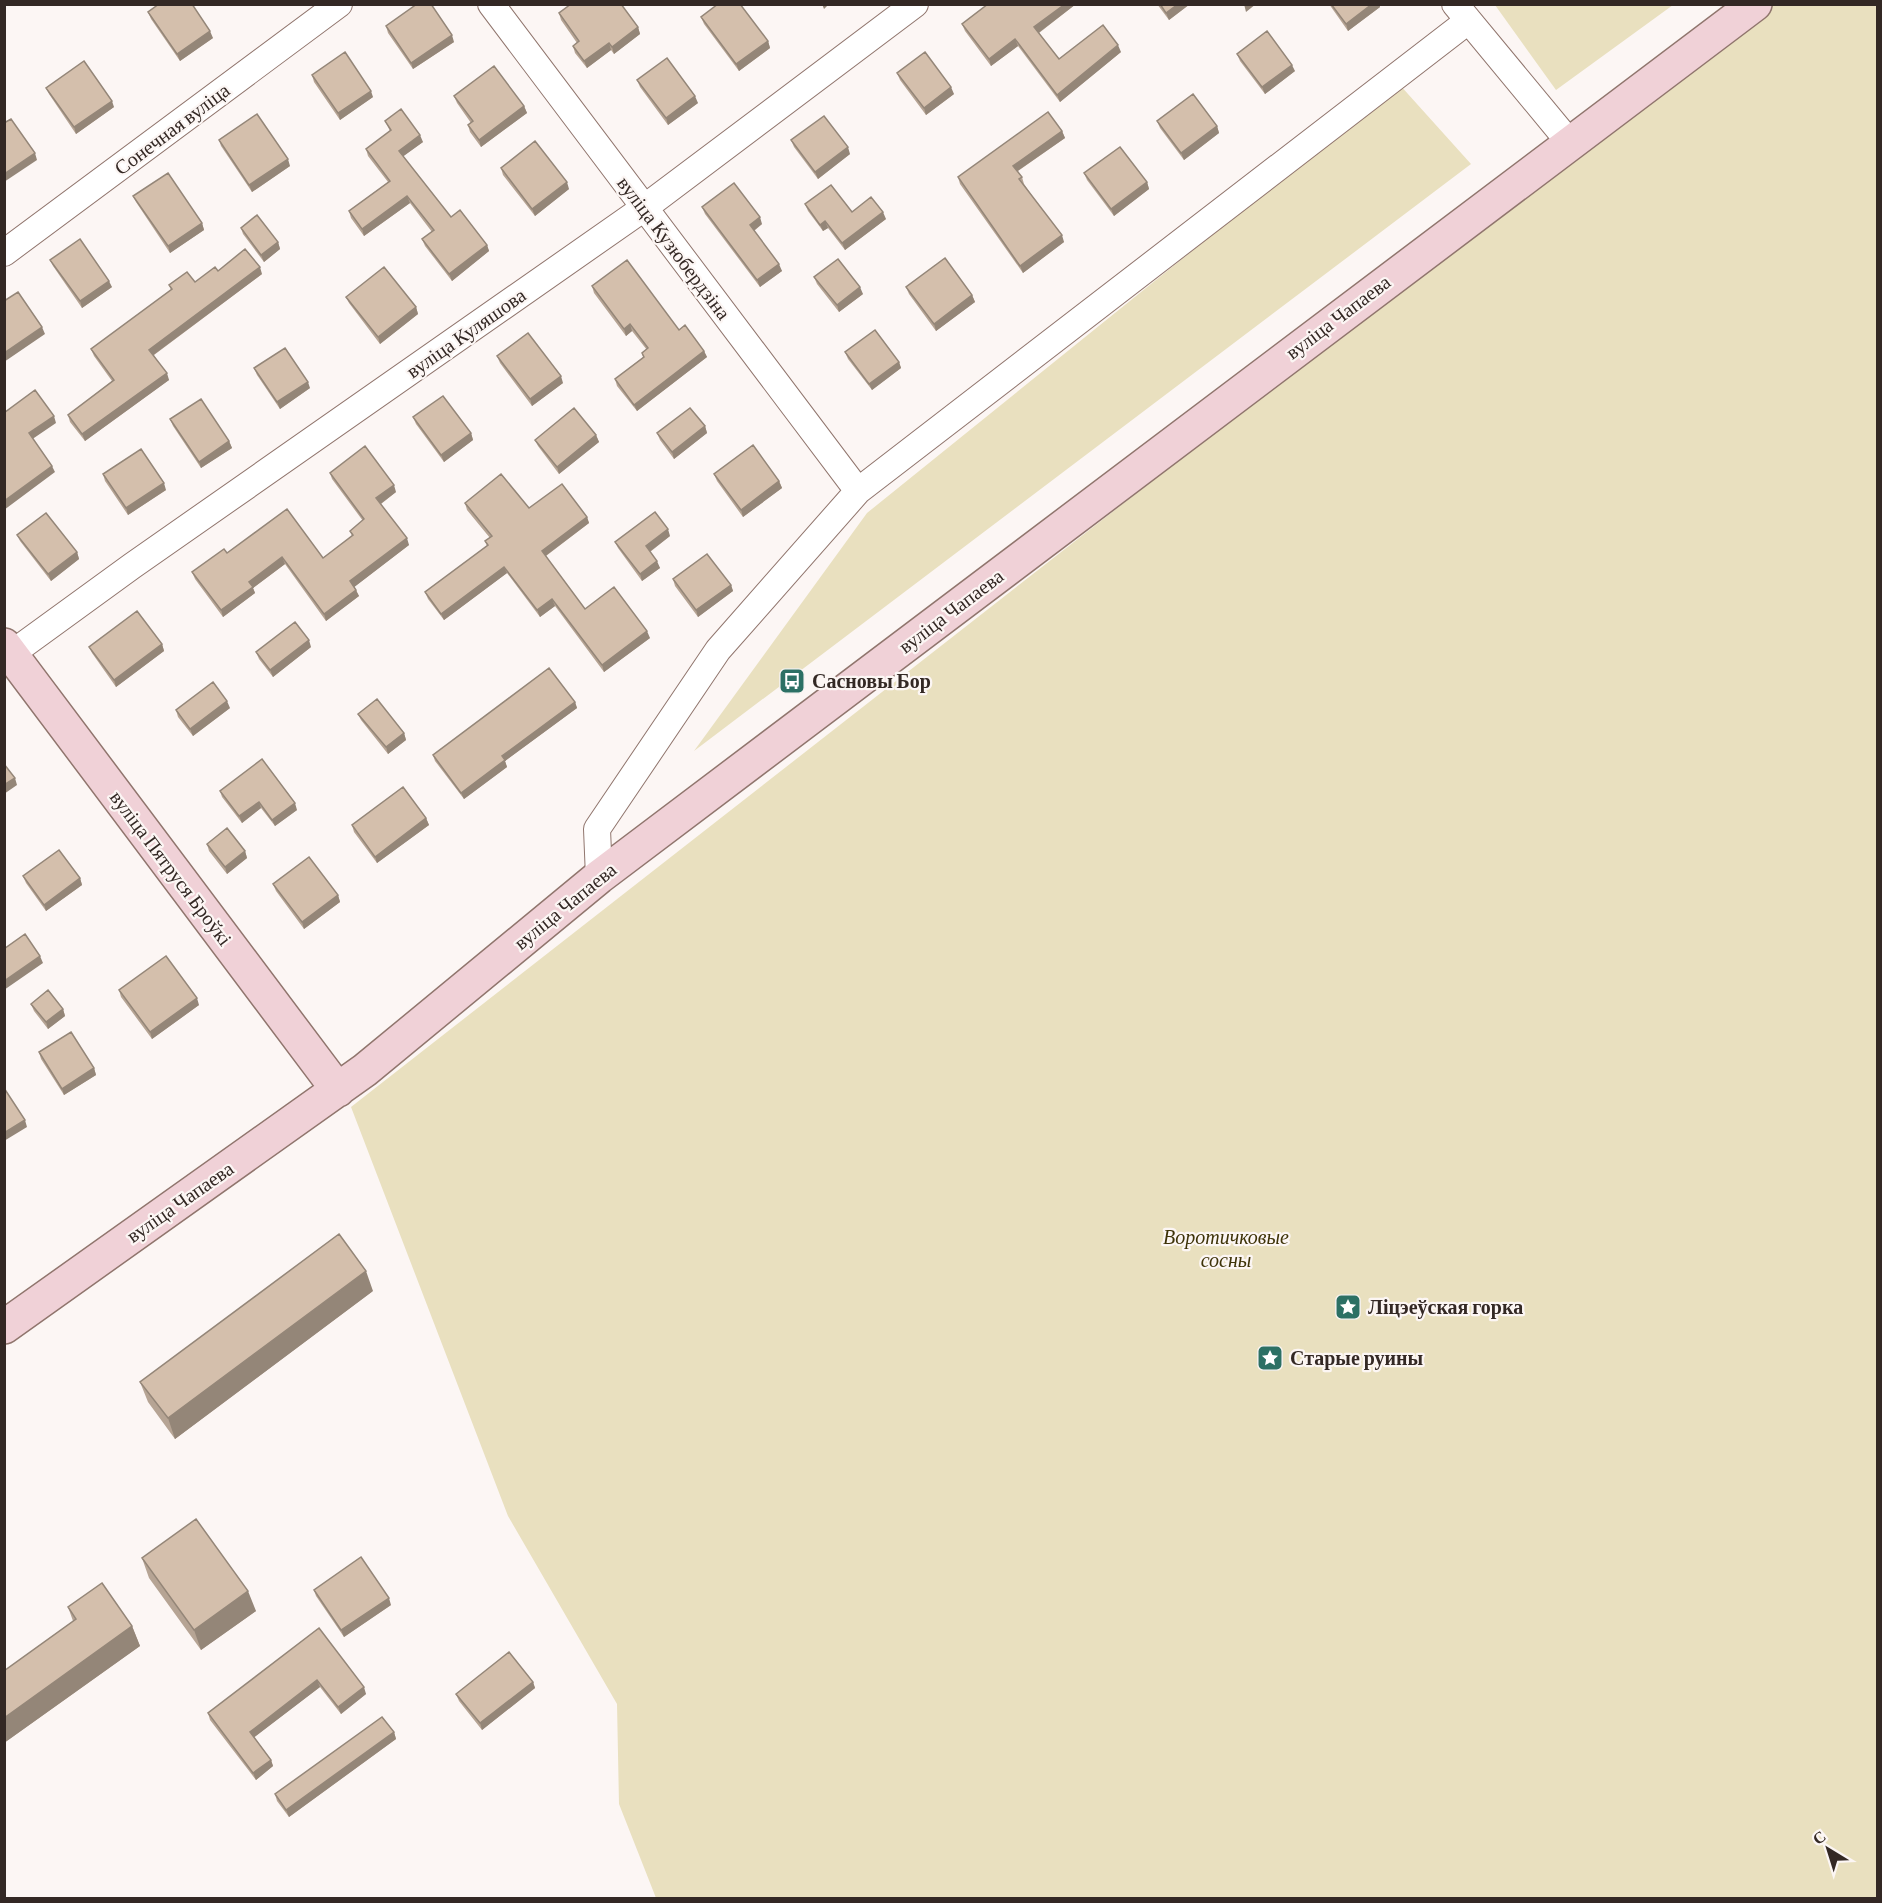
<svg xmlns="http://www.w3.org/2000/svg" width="1882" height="1903" font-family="'Crimson Pro',serif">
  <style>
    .green { fill: #e9e0bf }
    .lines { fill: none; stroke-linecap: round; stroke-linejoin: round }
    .street-casing { stroke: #90756d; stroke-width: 28 }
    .secondary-casing { stroke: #90756d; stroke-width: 36 }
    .street { stroke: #fff; stroke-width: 26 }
    .secondary { stroke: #f0d1d7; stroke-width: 33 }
    .wall { fill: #b6a494 }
    .shaded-wall { fill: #948678 }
    .building { fill: #d4bfac; stroke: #948678; stroke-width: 1.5 }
    .labels { text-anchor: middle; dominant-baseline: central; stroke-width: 4.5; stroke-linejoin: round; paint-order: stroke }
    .street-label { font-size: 20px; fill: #332824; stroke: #fcf6f4 }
    .poi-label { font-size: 20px; font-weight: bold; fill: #332824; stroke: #fcf6f4; text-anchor: start }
    .park-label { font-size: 20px; font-style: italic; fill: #3e3308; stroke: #fcf6f4 }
  </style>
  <rect width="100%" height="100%" fill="#fcf6f4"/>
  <path class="green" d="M 1495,5 L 1673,5 L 1556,90 Z
    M 1764,5 L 1877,5 L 1877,1898 L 656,1898 L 619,1804 L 617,1704 L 508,1516 L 351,1107 L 1738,23 Z
    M 1399,84 L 1471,164 L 694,751 L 867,513 Z"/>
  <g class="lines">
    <g class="street-casing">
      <path id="street" d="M 491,4 L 858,491
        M 1455,4 L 1570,143
        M 4,253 L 339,4
        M 11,654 L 132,566 L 644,208 L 915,4
        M 599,877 L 597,829 L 718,650 L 858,491 L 1468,21"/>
    </g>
    <g class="secondary-casing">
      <path id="secondary" d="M 4,645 L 338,1090
        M 4,1327 L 365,1070 L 599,877 L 1755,4"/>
    </g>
    <use href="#street" class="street"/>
    <use href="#secondary" class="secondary"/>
  </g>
  <path class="wall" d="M 988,4 L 1076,4 L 1039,33 L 1059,59 L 1121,52 L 1060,102 L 1018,46 L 991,66 L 965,31 L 962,24 Z
    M 1157,4 L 1190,4 L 1169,20 Z
    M 1329,4 L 1379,4 L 1380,7 L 1348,31 Z
    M 148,12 L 213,38 L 180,61 L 151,19 Z
    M 559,13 L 638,27 L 640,34 L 614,54 L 611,50 L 587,68 L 575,53 L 573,46 L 577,43 L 561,20 Z
    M 701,17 L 768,41 L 770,48 L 739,71 L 704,24 Z
    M 386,26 L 454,42 L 413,69 L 388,33 Z
    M 1237,54 L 1295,71 L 1265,94 L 1240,61 Z
    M 897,73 L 954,94 L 926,115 L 900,80 Z
    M 312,75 L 373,97 L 340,120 L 314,82 Z
    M 637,80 L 698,103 L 668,125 L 640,87 Z
    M 46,88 L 114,107 L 76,134 L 49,94 Z
    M 454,96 L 524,106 L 527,113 L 481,147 L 470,132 L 468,125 L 471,123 L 457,103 Z
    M 385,121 L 423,142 L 403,156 L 451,217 L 487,245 L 489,251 L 452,281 L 425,246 L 422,239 L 432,232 L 410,203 L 364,236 L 351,218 L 349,211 L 388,182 L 368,156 L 366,149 L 390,131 Z
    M 1157,121 L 1217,126 L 1219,133 L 1184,160 L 1160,128 Z
    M 1062,131 L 1065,138 L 1018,171 L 1022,177 L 1024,184 L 1064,242 L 1023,273 L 960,184 L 958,177 Z
    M 219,140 L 290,166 L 252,192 L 221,146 Z
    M 791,140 L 850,154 L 818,179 L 794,147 Z
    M 501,168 L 569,189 L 535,216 L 503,175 Z
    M 1084,173 L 1147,182 L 1149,189 L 1114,216 L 1087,180 Z
    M 133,196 L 202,223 L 204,230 L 170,253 L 136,202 Z
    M 805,204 L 852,212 L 886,219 L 845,250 L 828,228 L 823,231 L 808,211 Z
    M 702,207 L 762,224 L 754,231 L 782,271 L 760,287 L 705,214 Z
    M 241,228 L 278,242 L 280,249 L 264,262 L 243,234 Z
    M 50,260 L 112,287 L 82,308 L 53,266 Z
    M 218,271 L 262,274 L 154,355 L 169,380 L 85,441 L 70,422 L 68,415 L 112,381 L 94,356 L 91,349 L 171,290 L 169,285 L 195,282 Z
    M 814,277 L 863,294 L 839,312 L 817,284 Z
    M 592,286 L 679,330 L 704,351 L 707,357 L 637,411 L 617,386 L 615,379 L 643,357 L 642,353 L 647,350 L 632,331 L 626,336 L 594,293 Z
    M 906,287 L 972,295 L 975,302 L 936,331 L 909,294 Z
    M 346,297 L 416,307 L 418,314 L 380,344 L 349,303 Z
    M 845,352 L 899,362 L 901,368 L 872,390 L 848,359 Z
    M 497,356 L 563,383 L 532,406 L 500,363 Z
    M 254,368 L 310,388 L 280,409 L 257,375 Z
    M 413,417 L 471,433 L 473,440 L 444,462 L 416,424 Z
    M 170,419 L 229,441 L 232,448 L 201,468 L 173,426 Z
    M 705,426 L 707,433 L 674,459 L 660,440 L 657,433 Z
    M 596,435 L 599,442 L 559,474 L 538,446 L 535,440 Z
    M 330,473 L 396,492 L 381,504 L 409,545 L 354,587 L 359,596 L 326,621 L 285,564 L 253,588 L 255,593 L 223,617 L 195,579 L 192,572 L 227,553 L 323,558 L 352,536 L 350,531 L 363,521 L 332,479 Z
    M 103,474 L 166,490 L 128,515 L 105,481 Z
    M 714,474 L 779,481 L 782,488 L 743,517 L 717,481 Z
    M 465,503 L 529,508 L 587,517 L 589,523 L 546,556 L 585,609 L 650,638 L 604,672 L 555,606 L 540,617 L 507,573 L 444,620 L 428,599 L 425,592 L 487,546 L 485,541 L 490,538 L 467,510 Z
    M 17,535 L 77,552 L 79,559 L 51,581 L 20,541 Z
    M 670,536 L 650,552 L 660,568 L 642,581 L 618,548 L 615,542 Z
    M 673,579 L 731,585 L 733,591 L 698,617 L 675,586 Z
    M 162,644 L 164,651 L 116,687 L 92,653 L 89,647 Z
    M 311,647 L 273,677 L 259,659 L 256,652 Z
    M 575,702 L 577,708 L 505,761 L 507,767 L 464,799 L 435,761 L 433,755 Z
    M 230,708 L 193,736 L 178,717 L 176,710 Z
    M 358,714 L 404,733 L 406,740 L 388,754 L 361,720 Z
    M 220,791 L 297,810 L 275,826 L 261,808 L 242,823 L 222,797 Z
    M 426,818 L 429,825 L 377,863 L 354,832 L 352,825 Z
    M 207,844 L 245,851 L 247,858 L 227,874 L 209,851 Z
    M 23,876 L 80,878 L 82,885 L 46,911 L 26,883 Z
    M 273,884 L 338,895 L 340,902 L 304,929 L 276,891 Z
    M 119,990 L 199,1005 L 152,1039 L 121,997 Z
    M 31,1004 L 63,1009 L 65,1016 L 48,1029 L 34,1011 Z
    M 39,1052 L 94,1068 L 96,1075 L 64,1095 L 41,1059 Z
    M 373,1291 L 175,1439 L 148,1402 L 140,1382 Z
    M 142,1558 L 256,1611 L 201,1650 L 149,1578 Z
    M 314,1590 L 391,1605 L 344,1637 L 316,1596 Z
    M 68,1607 L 132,1626 L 140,1646 L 4,1743 L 4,1671 L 73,1621 Z
    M 319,1628 L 366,1694 L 341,1714 L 320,1687 L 254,1737 L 271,1760 L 273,1766 L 256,1780 L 210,1720 L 208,1713 Z
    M 533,1682 L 535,1688 L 482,1730 L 459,1701 L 456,1694 Z
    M 394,1732 L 396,1739 L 289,1817 L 277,1801 L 275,1794 Z"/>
  <path class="shaded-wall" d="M 822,4 L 829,4 L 824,9 Z
    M 1065,4 L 1076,4 L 1037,34 L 1034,27 Z
    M 1178,4 L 1190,4 L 1169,20 L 1166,13 Z
    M 1244,4 L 1256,4 L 1246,12 Z
    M 1372,4 L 1379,4 L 1380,7 L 1348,31 L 1346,24 Z
    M 638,27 L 640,34 L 614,54 L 612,47 Z
    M 210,31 L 213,38 L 180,61 L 177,54 Z
    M 452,35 L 454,42 L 413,69 L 411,63 Z
    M 1015,39 L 1018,46 L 991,66 L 989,59 Z
    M 768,41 L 770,48 L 739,71 L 736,64 Z
    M 609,43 L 611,50 L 587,68 L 584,61 Z
    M 1118,45 L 1121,52 L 1060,102 L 1057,95 Z
    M 1292,65 L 1295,71 L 1265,94 L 1262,87 Z
    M 951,87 L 954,94 L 926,115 L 924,108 Z
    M 371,91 L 373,97 L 340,120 L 338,113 Z
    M 695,96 L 698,103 L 668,125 L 666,118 Z
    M 112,101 L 114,107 L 76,134 L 74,127 Z
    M 524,106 L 527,113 L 481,147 L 479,140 Z
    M 1217,126 L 1219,133 L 1184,160 L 1181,153 Z
    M 1062,131 L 1065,138 L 1016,172 L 1013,166 Z
    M 420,135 L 423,142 L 401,158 L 399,151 Z
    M 848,147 L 850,154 L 818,179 L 815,172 Z
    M 35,153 L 37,160 L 4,182 L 4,174 Z
    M 288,159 L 290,166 L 252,192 L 249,185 Z
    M 567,182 L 569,189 L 535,216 L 532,209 Z
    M 1147,182 L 1149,189 L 1114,216 L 1111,209 Z
    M 407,196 L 410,203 L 364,236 L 362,229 Z
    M 883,212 L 886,219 L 845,250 L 842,243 Z
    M 760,217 L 762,224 L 752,232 L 750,225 Z
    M 825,221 L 828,228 L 823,231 L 820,225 Z
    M 202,223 L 204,230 L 170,253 L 168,246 Z
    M 1062,235 L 1064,242 L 1023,273 L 1020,266 Z
    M 278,242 L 280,249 L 264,262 L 261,255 Z
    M 487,245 L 489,251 L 452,281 L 449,274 Z
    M 779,264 L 782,271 L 760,287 L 757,280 Z
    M 260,267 L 262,274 L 152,356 L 149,350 Z
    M 109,281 L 112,287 L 82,308 L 80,301 Z
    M 860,287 L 863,294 L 839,312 L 837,305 Z
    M 972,295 L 975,302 L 936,331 L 934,324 Z
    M 416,307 L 418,314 L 380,344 L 378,337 Z
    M 630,324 L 632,331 L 626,336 L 624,329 Z
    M 42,327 L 45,334 L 4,362 L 4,353 Z
    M 704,351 L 707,357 L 637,411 L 634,405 Z
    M 899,362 L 901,368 L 872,390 L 869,384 Z
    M 167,373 L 169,380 L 85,441 L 82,434 Z
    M 561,376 L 563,383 L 532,406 L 530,399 Z
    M 308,382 L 310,388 L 280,409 L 277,402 Z
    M 54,416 L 56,423 L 31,440 L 29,433 Z
    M 705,426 L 707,433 L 674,459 L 672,452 Z
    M 471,433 L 473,440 L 444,462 L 441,455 Z
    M 596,435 L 599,442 L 559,474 L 557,467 Z
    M 229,441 L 232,448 L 201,468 L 199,462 Z
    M 52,466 L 55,472 L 4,510 L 4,501 Z
    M 779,481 L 782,488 L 743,517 L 741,510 Z
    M 164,483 L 166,490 L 128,515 L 126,508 Z
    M 394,485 L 396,492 L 379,505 L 376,498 Z
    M 587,517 L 589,523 L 544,557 L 542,551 Z
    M 668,529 L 670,536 L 648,553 L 646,546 Z
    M 407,538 L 409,545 L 353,588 L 350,581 Z
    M 77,552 L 79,559 L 51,581 L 48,574 Z
    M 282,557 L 285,564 L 253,588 L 255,593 L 223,617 L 221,610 L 249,582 Z
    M 657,561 L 660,568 L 642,581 L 640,574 Z
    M 504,567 L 507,573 L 444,620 L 441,614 Z
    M 731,585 L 733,591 L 698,617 L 696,610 Z
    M 356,590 L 359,596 L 326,621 L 324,614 Z
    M 552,599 L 555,606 L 540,617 L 537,610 Z
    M 647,631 L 650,638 L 604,672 L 602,665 Z
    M 309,640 L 311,647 L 273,677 L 270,670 Z
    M 162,644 L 164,651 L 116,687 L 114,680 Z
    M 227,701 L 230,708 L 193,736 L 190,729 Z
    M 575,702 L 577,708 L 505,761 L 507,767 L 464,799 L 461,793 L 502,756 Z
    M 404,733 L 406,740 L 388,754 L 386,747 Z
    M 15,778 L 17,785 L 4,794 L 4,785 Z
    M 259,802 L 261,808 L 242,823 L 239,816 Z
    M 295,803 L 297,810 L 275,826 L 272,820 Z
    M 426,818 L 429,825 L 377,863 L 375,857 Z
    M 245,851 L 247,858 L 227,874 L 225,867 Z
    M 80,878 L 82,885 L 46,911 L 44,905 Z
    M 338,895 L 340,902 L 304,929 L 302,922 Z
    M 40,956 L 43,963 L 4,990 L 4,981 Z
    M 197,998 L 199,1005 L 152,1039 L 150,1032 Z
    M 63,1009 L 65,1016 L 48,1029 L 46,1022 Z
    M 94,1068 L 96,1075 L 64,1095 L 62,1089 Z
    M 25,1120 L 27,1127 L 4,1141 L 4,1133 Z
    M 366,1271 L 373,1291 L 175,1439 L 168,1418 Z
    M 248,1591 L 256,1611 L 201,1650 L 194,1630 Z
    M 389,1598 L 391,1605 L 344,1637 L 341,1630 Z
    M 132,1626 L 140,1646 L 4,1743 L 4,1718 Z
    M 317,1680 L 320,1687 L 252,1739 L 250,1732 Z
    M 533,1682 L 535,1688 L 482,1730 L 480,1723 Z
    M 364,1687 L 366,1694 L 341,1714 L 338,1707 Z
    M 394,1732 L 396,1739 L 289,1817 L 286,1810 Z
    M 271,1760 L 273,1766 L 256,1780 L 253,1773 Z"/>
  <path class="building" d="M 159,4 L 192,4 L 210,31 L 177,54 L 148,12 Z
    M 417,4 L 431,4 L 452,35 L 411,63 L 386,26 Z
    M 571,4 L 621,4 L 638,27 L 612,47 L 609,43 L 584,61 L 573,46 L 579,41 L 559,13 Z
    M 718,4 L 740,4 L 768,41 L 736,64 L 701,17 Z
    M 988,4 L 1065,4 L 1034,27 L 1059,59 L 1103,25 L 1118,45 L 1057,95 L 1015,39 L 989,59 L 962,24 Z
    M 1160,4 L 1178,4 L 1166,13 Z
    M 1331,4 L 1372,4 L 1346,24 Z
    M 1267,31 L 1292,65 L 1262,87 L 1237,54 Z
    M 345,52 L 371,91 L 338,113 L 312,75 Z
    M 925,52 L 951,87 L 924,108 L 897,73 Z
    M 667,58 L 695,96 L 666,118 L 637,80 Z
    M 84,61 L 112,101 L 74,127 L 46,88 Z
    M 494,66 L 524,106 L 479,140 L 468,125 L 473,121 L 454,96 Z
    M 1193,94 L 1217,126 L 1181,153 L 1157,121 Z
    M 401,109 L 420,135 L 399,151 L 451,217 L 460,210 L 487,245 L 449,274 L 422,239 L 434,230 L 407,196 L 362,229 L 349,211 L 390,181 L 366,149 L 391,130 L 385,121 Z
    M 1048,112 L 1062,131 L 1013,166 L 1022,177 L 1019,179 L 1062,235 L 1020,266 L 958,177 Z
    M 257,114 L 288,159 L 249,185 L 219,140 Z
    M 824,116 L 848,147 L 815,172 L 791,140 Z
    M 11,119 L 35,153 L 4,174 L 4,123 Z
    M 535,141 L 567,182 L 532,209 L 501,168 Z
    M 1120,147 L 1147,182 L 1111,209 L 1084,173 Z
    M 168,173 L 202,223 L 168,246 L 133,196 Z
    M 734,183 L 760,217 L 750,225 L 779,264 L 757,280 L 702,207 Z
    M 831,185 L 852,212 L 871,197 L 883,212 L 842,243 L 825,221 L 820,225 L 805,204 Z
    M 257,215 L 278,242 L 261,255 L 241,228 Z
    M 80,239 L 109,281 L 80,301 L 50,260 Z
    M 245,249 L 260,267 L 149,350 L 167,373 L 82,434 L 68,415 L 114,380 L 91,349 L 172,289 L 169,285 L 187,272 L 195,282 L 215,267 L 218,271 Z
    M 945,258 L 972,295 L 934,324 L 906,287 Z
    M 838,259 L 860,287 L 837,305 L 814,277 Z
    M 627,260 L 679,330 L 685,325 L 704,351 L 634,405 L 615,379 L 644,357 L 642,353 L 648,348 L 630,324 L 624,329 L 592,286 Z
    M 384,267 L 416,307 L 378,337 L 346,297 Z
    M 18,292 L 42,327 L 4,353 L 4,301 Z
    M 875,330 L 899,362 L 869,384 L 845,352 Z
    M 528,333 L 561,376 L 530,399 L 497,356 Z
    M 285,348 L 308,382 L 277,402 L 254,368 Z
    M 35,390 L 54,416 L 29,433 L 52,466 L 4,501 L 4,413 Z
    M 443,396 L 471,433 L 441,455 L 413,417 Z
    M 201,399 L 229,441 L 199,462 L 170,419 Z
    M 574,408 L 596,435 L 557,467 L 535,440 Z
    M 690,408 L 705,426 L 672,452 L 657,433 Z
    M 753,445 L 779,481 L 741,510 L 714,474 Z
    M 365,446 L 394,485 L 376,498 L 407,538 L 350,581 L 356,590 L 324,614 L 282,557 L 249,582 L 253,587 L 221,610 L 192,572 L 224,549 L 227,553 L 287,509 L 323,558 L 353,535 L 350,531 L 364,519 L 330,473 Z
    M 141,449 L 164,483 L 126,508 L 103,474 Z
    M 501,474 L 529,508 L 562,484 L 587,517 L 542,551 L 585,609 L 614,587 L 647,631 L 602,665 L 552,599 L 537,610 L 504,567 L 441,614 L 425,592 L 488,545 L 485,541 L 492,536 L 465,503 Z
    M 655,512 L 668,529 L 646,546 L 657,561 L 640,574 L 615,542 Z
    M 46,513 L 77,552 L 48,574 L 17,535 Z
    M 707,554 L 731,585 L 696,610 L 673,579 Z
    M 137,611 L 162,644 L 114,680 L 89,647 Z
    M 295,622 L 309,640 L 270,670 L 256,652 Z
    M 549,668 L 575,702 L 502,756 L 505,760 L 461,793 L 433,755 Z
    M 213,682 L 227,701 L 190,729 L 176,710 Z
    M 377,699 L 404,733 L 386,747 L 358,714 Z
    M 262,759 L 295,803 L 272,820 L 259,802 L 239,816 L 220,791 Z
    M 4,764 L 15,778 L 4,785 Z
    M 403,787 L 426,818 L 375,857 L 352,825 Z
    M 227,828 L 245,851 L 225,867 L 207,844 Z
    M 59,850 L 80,878 L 44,905 L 23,876 Z
    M 309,857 L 338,895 L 302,922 L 273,884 Z
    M 25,934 L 40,956 L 4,981 L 4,949 Z
    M 166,956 L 197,998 L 150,1032 L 119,990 Z
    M 48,990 L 63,1009 L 46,1022 L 31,1004 Z
    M 71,1032 L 94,1068 L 62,1089 L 39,1052 Z
    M 4,1088 L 25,1120 L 4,1133 Z
    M 339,1234 L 366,1271 L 168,1418 L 140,1382 Z
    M 196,1519 L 248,1591 L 194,1630 L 142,1558 Z
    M 361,1557 L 389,1598 L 341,1630 L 314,1590 Z
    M 102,1583 L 132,1626 L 4,1718 L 4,1671 L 76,1619 L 68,1607 Z
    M 319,1628 L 364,1687 L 338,1707 L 317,1680 L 250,1732 L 271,1760 L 253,1773 L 208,1713 Z
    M 509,1652 L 533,1682 L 480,1723 L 456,1694 Z
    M 382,1717 L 394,1732 L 286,1810 L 275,1794 Z"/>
  <defs>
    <g id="bus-square" transform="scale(1.35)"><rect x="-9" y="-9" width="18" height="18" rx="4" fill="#2c7064" stroke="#fcf6f4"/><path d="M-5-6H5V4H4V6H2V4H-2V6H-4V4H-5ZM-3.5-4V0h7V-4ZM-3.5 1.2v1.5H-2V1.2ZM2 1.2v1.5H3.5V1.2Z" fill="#fff"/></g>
    <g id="sight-square" transform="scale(1.35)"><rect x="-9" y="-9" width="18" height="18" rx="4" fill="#2c7064" stroke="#fcf6f4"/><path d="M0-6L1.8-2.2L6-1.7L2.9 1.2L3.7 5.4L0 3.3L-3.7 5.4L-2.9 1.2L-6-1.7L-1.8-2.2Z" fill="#fff"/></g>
  </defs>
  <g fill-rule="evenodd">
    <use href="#bus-square" x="792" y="681"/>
    <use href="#sight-square" x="1348" y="1307"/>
    <use href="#sight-square" x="1270" y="1358"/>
  </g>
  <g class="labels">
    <g class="street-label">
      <text transform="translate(172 129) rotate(-37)">Сонечная вуліца</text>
      <text transform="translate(674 248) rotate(53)">вуліца Кузюбердзіна</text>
      <text transform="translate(1338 317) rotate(-37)">вуліца Чапаева</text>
      <text transform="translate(466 333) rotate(-35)">вуліца Куляшова</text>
      <text transform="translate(951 611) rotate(-37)">вуліца Чапаева</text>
      <text transform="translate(171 868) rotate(53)">вуліца Пятруся Броўкі</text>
      <text transform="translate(565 906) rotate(-39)">вуліца Чапаева</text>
      <text transform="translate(180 1202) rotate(-35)">вуліца Чапаева</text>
    </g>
    <g class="poi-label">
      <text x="812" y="681">Сасновы Бор</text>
      <text x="1368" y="1307">Ліцэеўская горка</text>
      <text x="1290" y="1358">Старые руины</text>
    </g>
    <g class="park-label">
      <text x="1226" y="1237">Воротичковые<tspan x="1226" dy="23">сосны</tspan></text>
    </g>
  </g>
  <rect width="1882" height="1903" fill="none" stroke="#332824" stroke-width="12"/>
  <g transform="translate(1828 1849) rotate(322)" stroke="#fcf6f4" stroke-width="4.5" paint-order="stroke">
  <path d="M0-4.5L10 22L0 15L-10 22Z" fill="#332824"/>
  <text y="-9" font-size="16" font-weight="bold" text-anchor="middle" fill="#332824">С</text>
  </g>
</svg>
